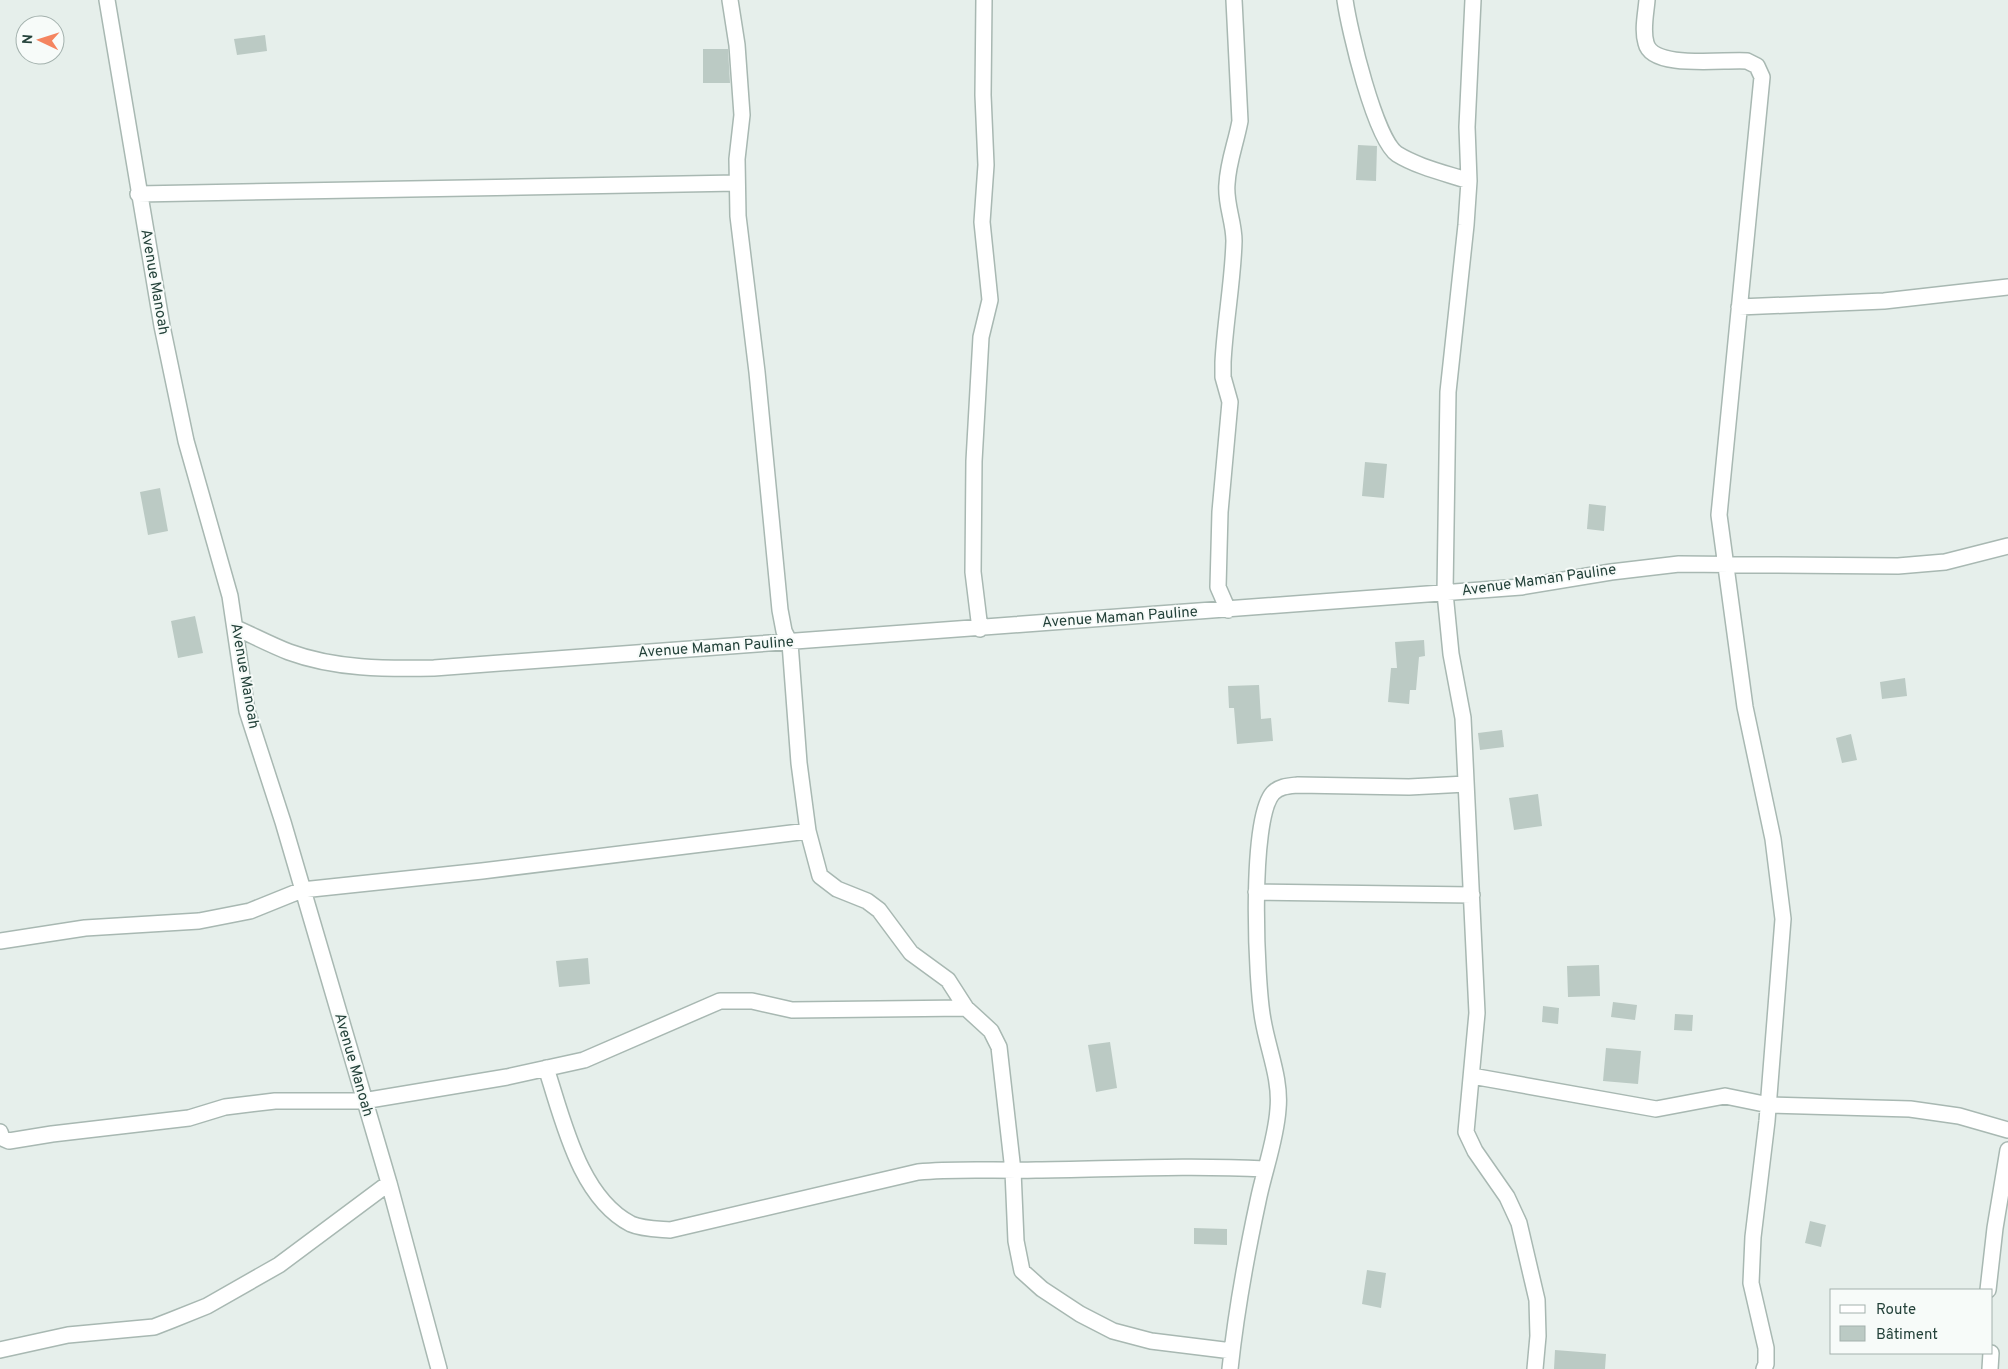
<svg xmlns="http://www.w3.org/2000/svg" width="2008" height="1369" font-family="Overpass,sans-serif">
  <style>
    .building { fill: #bbcac4 }
    .lines { fill: none; stroke-linecap: round; stroke-linejoin: round }
    .minor-casing { stroke: #a8b8b2; stroke-width: 18 }
    .minor { stroke: #fff; stroke-width: 15 }
    .labels { text-anchor: middle; dominant-baseline: central; stroke-width: 4; stroke-linejoin: round; paint-order: stroke }
    .street-label { font-size: 15px; fill: #24423a; stroke: #f7fbf9 }
  </style>
  <rect width="100%" height="100%" fill="#e6efeb"/>
  <path class="building" d="M 265,35 L 267,51 L 237,55 L 234,39 Z
    M 703,49 L 728,49 L 730,83 L 703,83 Z
    M 1358,145 L 1377,146 L 1376,181 L 1356,180 Z
    M 1365,462 L 1387,464 L 1384,498 L 1362,496 Z
    M 160,488 L 168,531 L 148,535 L 140,492 Z
    M 1589,504 L 1606,506 L 1604,531 L 1587,529 Z
    M 195,616 L 203,653 L 178,658 L 171,621 Z
    M 1424,640 L 1425,656 L 1419,657 L 1416,690 L 1410,690 L 1409,704 L 1388,702 L 1391,668 L 1397,668 L 1395,642 Z
    M 1905,678 L 1907,696 L 1882,699 L 1880,682 Z
    M 1259,685 L 1261,719 L 1271,718 L 1273,741 L 1237,744 L 1234,708 L 1229,708 L 1228,686 Z
    M 1502,730 L 1504,747 L 1480,750 L 1478,733 Z
    M 1851,734 L 1857,760 L 1842,763 L 1836,738 Z
    M 1538,794 L 1542,826 L 1514,830 L 1509,798 Z
    M 588,958 L 590,984 L 559,987 L 556,961 Z
    M 1599,965 L 1600,996 L 1568,997 L 1567,966 Z
    M 1613,1002 L 1637,1005 L 1635,1020 L 1611,1017 Z
    M 1543,1006 L 1559,1008 L 1558,1024 L 1542,1022 Z
    M 1675,1014 L 1693,1015 L 1692,1031 L 1674,1030 Z
    M 1110,1042 L 1117,1088 L 1096,1092 L 1088,1045 Z
    M 1606,1048 L 1641,1051 L 1638,1084 L 1603,1081 Z
    M 1810,1221 L 1826,1225 L 1821,1247 L 1805,1243 Z
    M 1194,1228 L 1227,1229 L 1227,1245 L 1194,1244 Z
    M 1367,1270 L 1386,1273 L 1381,1308 L 1362,1304 Z
    M 1555,1350 L 1606,1354 L 1605,1369 L 1554,1369 Z"/>
  <g class="lines">
    <g class="minor-casing">
      <path id="minor" d="M 107,0 L 162,326 L 186,441 L 230,596 L 247,711 L 283,822 L 389,1183 L 439,1369
        M 730,0 L 737,45 L 742,115 L 737,159 L 738,216 L 757,372 L 780,610 L 784,631 L 790,643 L 799,763 L 808,831 L 820,876 L 837,889 L 867,901 L 879,910 L 911,953 L 948,980 L 966,1008 L 991,1031 L 999,1047 L 1013,1171 L 1016,1241 L 1022,1271 L 1042,1289 L 1080,1314 L 1113,1331 L 1151,1341 L 1232,1351
        M 1345,0 C 1349,29 1375,139 1397,154 C 1418,167 1445,173 1469,181
        M 1473,0 L 1467,127 L 1469,181 L 1466,225 L 1448,392 L 1445,593 L 1451,654 L 1463,718 L 1477,1013 L 1466,1132 L 1475,1151 L 1507,1197 L 1519,1223 L 1537,1300 L 1538,1336 L 1535,1369
        M 1647,0 C 1646,13 1642,30 1646,43 C 1652,70 1725,59 1747,61 L 1757,66 L 1762,77 L 1719,515 L 1745,707 L 1773,839 L 1783,919 L 1767,1121 L 1753,1237 L 1751,1283 L 1766,1348 L 1766,1364 L 1764,1369
        M 138,194 L 737,183
        M 1739,307 L 1884,301 L 2008,287
        M 1228,610 L 1218,587 L 1220,512 L 1230,402 L 1223,377 L 1223,362 C 1225,322 1233,281 1234,241 C 1234,221 1225,203 1227,184 C 1228,162 1236,143 1240,121 L 1234,0
        M 236,628 C 254,636 271,645 289,652 C 335,669 386,669 434,668 L 1521,587 L 1611,572 L 1679,564 L 1898,566 L 1945,562 L 2008,546
        M 980,629 L 973,572 L 974,461 L 981,337 L 990,300 L 982,222 L 986,165 L 983,95 L 984,0
        M 1256,892 L 1472,895
        M 0,941 L 85,928 L 199,921 L 250,911 L 302,890 L 482,871 L 808,831
        M 546,1068 C 563,1119 579,1197 631,1224 C 642,1229 658,1229 670,1230 L 918,1172 C 958,1168 997,1171 1036,1170 C 1113,1169 1189,1165 1265,1169
        M 1472,1076 L 1656,1109 L 1725,1096 L 1769,1105 L 1910,1109 L 1959,1116 L 2008,1130
        M 0,1132 L 2,1138 L 9,1141 L 52,1134 L 189,1118 L 225,1107 L 275,1101 L 363,1101 L 507,1077 L 584,1060 L 720,1001 L 752,1001 L 792,1010 L 966,1008
        M 1988,1290 L 1995,1228 L 2008,1150
        M 0,1350 L 68,1335 L 154,1327 L 172,1320 L 207,1306 L 279,1265 L 389,1183
        M 1230,1369 C 1236,1312 1246,1257 1258,1201 C 1264,1171 1276,1140 1278,1109 C 1281,1079 1268,1050 1263,1020 C 1256,983 1249,819 1273,793 C 1280,786 1289,786 1298,785 L 1409,787 L 1466,784
        M 1990,1369 L 1991,1353"/>
    </g>
    <use href="#minor" class="minor"/>
  </g>
  <g class="labels">
    <g class="street-label">
      <text transform="translate(154 282) rotate(80)">Avenue Manoah</text>
      <text transform="translate(1539 581) rotate(-8)">Avenue Maman Pauline</text>
      <text transform="translate(1120 618) rotate(-4)">Avenue Maman Pauline</text>
      <text transform="translate(716 648) rotate(-4)">Avenue Maman Pauline</text>
      <text transform="translate(244 676) rotate(80)">Avenue Manoah</text>
      <text transform="translate(353 1065) rotate(74)">Avenue Manoah</text>
    </g>
  </g>
  <rect x="1830" y="1289" width="162" height="65" fill="#f7fbf9" stroke="#a3b1ad"/>
  <rect x="1840" y="1305" width="25" height="8" fill="#ffffff" stroke="#a3b1ad"/>
  <text x="1876" y="1314" font-size="15" fill="#24423a">Route</text>
  <rect x="1840" y="1326" width="25" height="15" fill="#bbcac4" stroke="#a3b1ad"/>
  <text x="1876" y="1339" font-size="15" fill="#24423a">Bâtiment</text>
  <g transform="translate(40 40) rotate(274)"><circle r="24" fill="#f7fbf9" stroke="#a3b1ad"/>
  <path d="M0-4L9 19L0 12L-9 19Z" fill="#f4845f"/>
  <text y="-8" font-size="14" font-weight="bold" text-anchor="middle" fill="#24423a">N</text>
  </g>
</svg>
